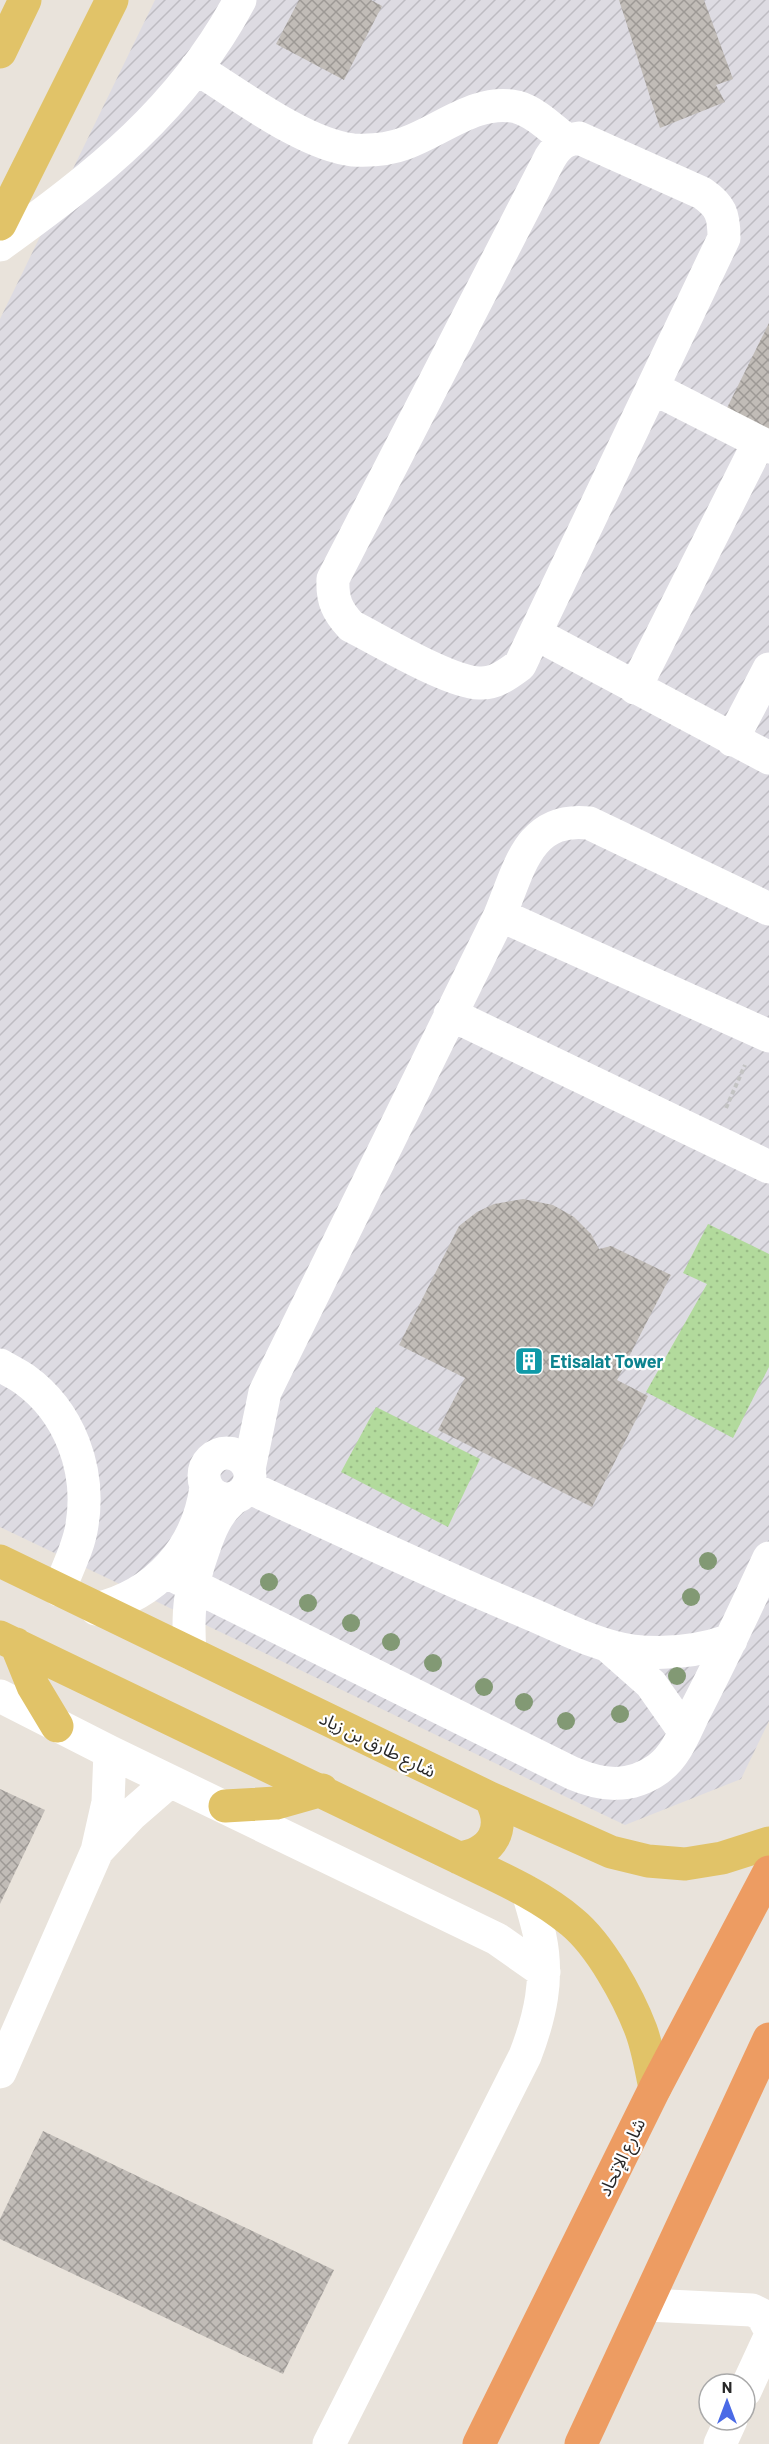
<svg xmlns="http://www.w3.org/2000/svg" width="769" height="2444" font-family="Barlow,'Noto Sans Arabic',sans-serif">
  <style>
    .industrial { fill: url(#industrial-furrows) }
    .grass { fill: url(#grass-dots) }
    .building { fill: url(#building-cross-hatch) }
    .lines { fill: none; stroke-linecap: round; stroke-linejoin: round }
    .path { stroke: #c3c3c3; stroke-width: 4; stroke-dasharray: 4.5 3; stroke-linecap: butt }
    .minor { stroke: #fff; stroke-width: 33 }
    .major { stroke: #e1c368; stroke-width: 33 }
    .highway { stroke: #ed9c62; stroke-width: 33 }
    .tree { fill: #829974 }
    .labels { text-anchor: middle; dominant-baseline: central; stroke-width: 4.5; stroke-linejoin: round; paint-order: stroke }
    .culture-label { font-size: 18px; font-weight: bold; fill: #0d838f; stroke: #fff; text-anchor: start }
    .street-label { font-size: 18px; fill: #282828; stroke: #fff }
  </style>
  <defs>
    <pattern id="industrial-furrows" width="10" height="10" patternUnits="userSpaceOnUse" patternTransform="scale(1.5)"><rect width="10" height="10" fill="#dddbe2"/><path d="M-1 1l2-2M0 10L10 0M9 11l2-2" fill="none" stroke="#bebcc2"/></pattern>
    <pattern id="grass-dots" width="8" height="8" patternUnits="userSpaceOnUse" patternTransform="scale(1.5)"><rect width="8" height="8" fill="#b2da9c"/><path d="M2 2h.1M6 6h.1" fill="none" stroke="#99bb86" stroke-width="1.8" stroke-linecap="round"/></pattern>
    <pattern id="building-cross-hatch" width="8" height="8" patternUnits="userSpaceOnUse" patternTransform="scale(1.5)"><rect width="8" height="8" fill="#c1bcb7"/><path d="M0 0l8 8M0 8l8-8" fill="none" stroke="#9d9995"/></pattern>
  </defs>
  <rect width="100%" height="100%" fill="#e9e3db"/>
  <path class="industrial" d="M 155,0 L 769,0 L 769,1721 L 741,1779 L 625,1825 L 0,1527 L 0,319 Z"/>
  <path class="grass" d="M 708,1224 L 769,1254 L 769,1367 L 733,1438 L 646,1392 L 707,1284 L 683,1273 Z
    M 376,1407 L 480,1459 L 448,1527 L 341,1472 Z"/>
  <path class="building" d="M 299,0 L 371,0 L 382,6 L 344,80 L 276,44 Z
    M 619,0 L 704,0 L 733,79 L 716,85 L 725,102 L 660,128 Z
    M 769,323 L 769,438 L 723,416 Z
    M 523,1199 L 553,1205 L 574,1217 L 591,1234 L 599,1249 L 611,1246 L 671,1275 L 617,1380 L 648,1396 L 592,1507 L 438,1430 L 465,1378 L 399,1345 L 459,1226 L 477,1212 L 494,1204 Z
    M 0,1789 L 45,1810 L 0,1904 Z
    M 43,2131 L 334,2270 L 283,2374 L 0,2239 L 0,2219 Z"/>
  <g class="lines">
    <path class="path" d="M 726,1108 L 745,1065"/>
    <path class="minor" d="M 196,68 C 238,94 305,145 353,150 C 370,151 390,149 406,143 C 442,130 477,98 517,107 C 535,112 551,128 566,140
      M 579,138 L 702,193 C 721,206 724,215 724,238 L 520,665 C 508,674 495,684 479,683 C 449,682 381,641 351,626 C 337,611 332,600 333,579 L 550,158 C 558,145 564,140 579,138 Z
      M 0,245 C 97,175 182,109 240,0
      M 653,388 L 769,447
      M 536,634 L 769,758
      M 635,688 L 759,442
      M 732,740 L 769,669
      M 500,915 L 769,1036
      M 450,1014 L 769,1167
      M 0,1365 C 8,1370 17,1374 24,1379 C 70,1412 91,1470 82,1525 C 79,1547 67,1569 59,1590
      M204 1476a23 23 0 1 1 46 0a23 23 0 1 1-46 0Z
      M 249,1469 L 265,1392 L 500,915 C 519,870 528,816 589,823 L 769,909
      M 248,1487 C 340,1529 432,1573 526,1612 C 560,1626 596,1646 633,1651 C 667,1655 699,1651 731,1640
      M 166,1572 L 572,1773 C 602,1786 630,1789 658,1769 C 677,1755 685,1731 695,1711 C 721,1661 745,1610 769,1558
      M 96,1609 C 156,1595 198,1548 206,1487
      M 608,1646 L 651,1684 L 684,1731
      M 190,1653 C 187,1611 190,1587 204,1548 C 210,1530 217,1513 232,1500
      M 0,1696 L 110,1752 L 497,1939 L 544,1972
      M 98,1850 L 132,1814 L 170,1781
      M 0,2072 L 97,1851 L 108,1802 L 110,1752
      M 647,2305 L 752,2310 L 762,2315 L 769,2328
      M 745,2391 L 769,2339
      M 329,2444 L 525,2056 C 540,2017 549,1979 540,1937 C 537,1922 532,1907 528,1892
      M 720,2444 L 731,2420"/>
    <path class="major" d="M 0,52 L 25,0
      M 0,224 L 112,0
      M 0,1561 L 490,1798 L 611,1852 L 648,1861 L 685,1864 L 722,1858 L 769,1843
      M 0,1637 L 459,1858 C 498,1877 539,1894 572,1922 C 600,1945 628,1996 641,2030 C 648,2049 651,2069 655,2088
      M 16,1644 L 33,1686 L 57,1726
      M 225,1806 L 276,1803 L 322,1790
      M 459,1858 C 493,1853 507,1828 490,1798"/>
    <path class="highway" d="M 479,2444 L 655,2088 L 769,1872
      M 581,2444 L 769,2039"/>
  </g>
  <g class="tree">
    <circle cx="708" cy="1561" r="9"/>
    <circle cx="269" cy="1582" r="9"/>
    <circle cx="691" cy="1597" r="9"/>
    <circle cx="308" cy="1603" r="9"/>
    <circle cx="351" cy="1623" r="9"/>
    <circle cx="391" cy="1642" r="9"/>
    <circle cx="433" cy="1663" r="9"/>
    <circle cx="677" cy="1676" r="9"/>
    <circle cx="484" cy="1687" r="9"/>
    <circle cx="524" cy="1702" r="9"/>
    <circle cx="620" cy="1714" r="9"/>
    <circle cx="566" cy="1721" r="9"/>
  </g>
  <defs>
    <g id="building-square" transform="scale(1.5)"><rect x="-9" y="-9" width="18" height="18" rx="4" fill="#0f9aa8" stroke="#fff"/><path d="M-4-6H4V6H1V3H-1V6H-4ZM-2.5-4.3h1.7v1.8h-1.7ZM.8-4.3h1.7v1.8H.8ZM-2.5-1h1.7V.8h-1.7ZM.8-1h1.7V.8H.8Z" fill="#fff"/></g>
  </defs>
  <g fill-rule="evenodd">
    <use href="#building-square" x="529" y="1361"/>
  </g>
  <g class="labels">
    <g class="culture-label">
      <text x="550" y="1361">Etisalat Tower</text>
    </g>
    <g class="street-label">
      <text transform="translate(378 1744) rotate(26)">شارع طارق بن زياد</text>
      <text transform="translate(621 2157) rotate(-64)">شارع الإتحاد</text>
    </g>
  </g>
  <g transform="translate(727 2402)"><circle r="28" fill="#ffffff" stroke="#a9a9a9" stroke-width="1.5"/>
  <path d="M0-4.5L10 22L0 15L-10 22Z" fill="#4a6ae6"/>
  <text y="-9" font-size="16" font-weight="bold" text-anchor="middle" fill="#282828">N</text>
  </g>
</svg>
